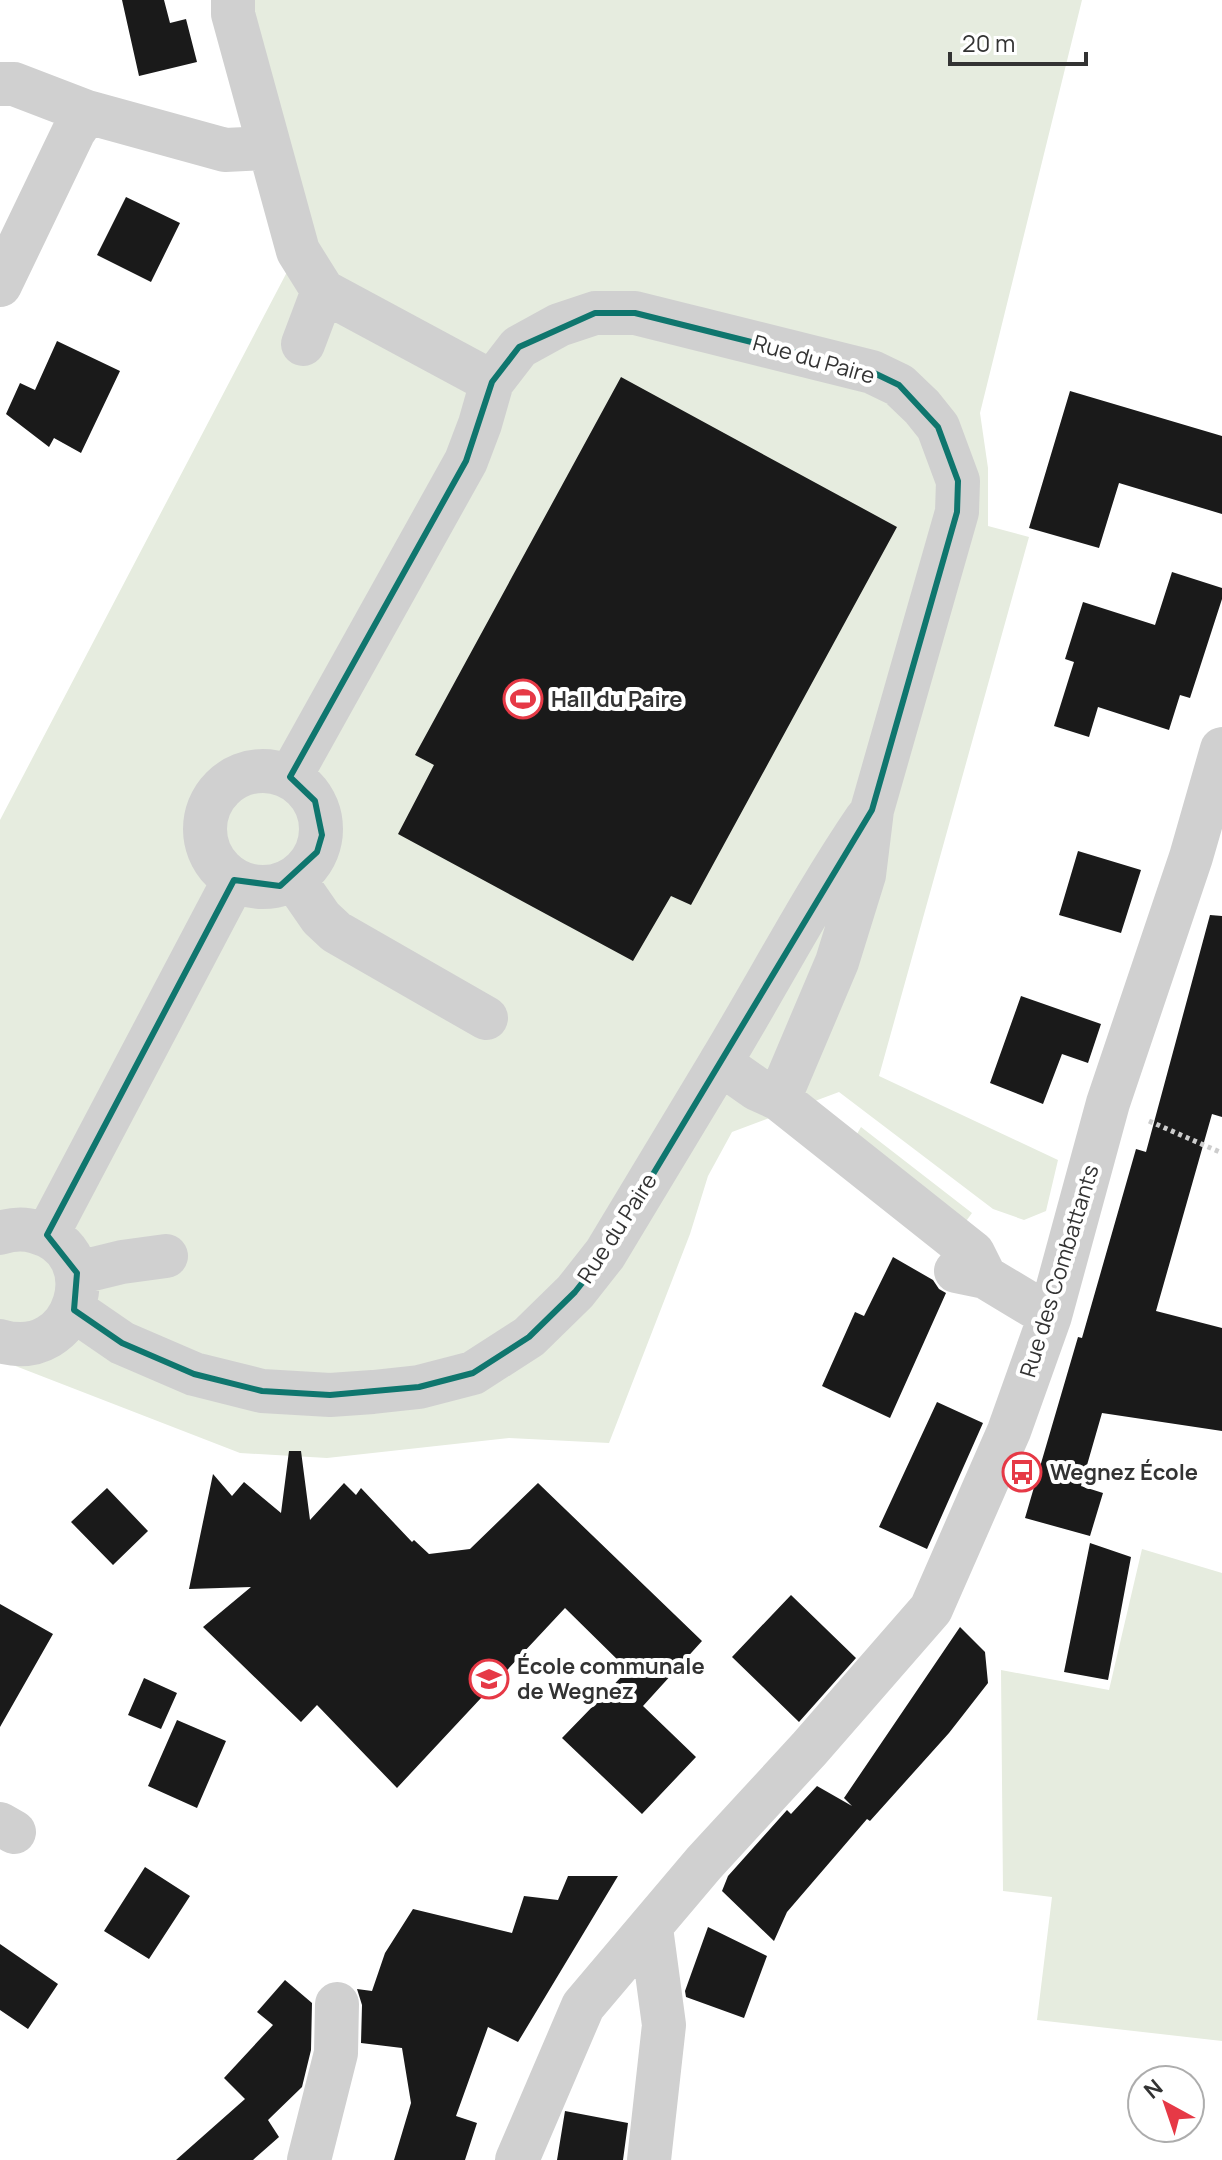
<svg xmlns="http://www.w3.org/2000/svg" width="1222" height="2160" font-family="Manrope,sans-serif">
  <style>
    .green { fill: #e6ecdf }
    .building { fill: #1a1a1a }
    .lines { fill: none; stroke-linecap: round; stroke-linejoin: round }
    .path { stroke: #cdcdcd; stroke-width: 5; stroke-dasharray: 4 4; stroke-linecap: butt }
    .minor { stroke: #d0d0d0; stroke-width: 44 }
    .marked { fill: none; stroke: #0f766e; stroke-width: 6; stroke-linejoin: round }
    .labels { text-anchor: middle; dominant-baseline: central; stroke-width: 8; stroke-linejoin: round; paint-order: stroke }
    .street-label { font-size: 22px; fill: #333; stroke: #fff }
    .poi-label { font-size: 22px; font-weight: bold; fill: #333; stroke: #fff; text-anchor: start }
  </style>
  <rect width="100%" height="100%" fill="#fff"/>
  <path class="green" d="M 233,0 L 1082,0 L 980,413 L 988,468 L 988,526 L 1029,537 L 879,1076 L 1058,1160 L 1046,1211 L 1024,1220 L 993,1209 L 839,1092 L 732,1132 L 708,1176 L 690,1234 L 609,1443 L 509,1438 L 327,1458 L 240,1453 L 0,1360 L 0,820 L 298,251 Z
    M 861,1127 L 972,1213 L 964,1224 L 854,1139 Z
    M 1142,1549 L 1222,1573 L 1222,2041 L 1037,2020 L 1052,1897 L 1003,1891 L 1001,1670 L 1109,1690 Z"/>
  <path class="building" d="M 122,0 L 164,0 L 170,23 L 186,19 L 197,62 L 139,76 Z
    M 126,197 L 180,223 L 151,282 L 97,255 Z
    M 57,341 L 120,371 L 81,453 L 54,438 L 49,447 L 6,414 L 20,383 L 35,390 Z
    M 621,377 L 897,527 L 691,905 L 671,896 L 633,961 L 398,834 L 434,765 L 415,755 Z
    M 1070,391 L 1222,436 L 1222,514 L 1119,483 L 1099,548 L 1029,528 Z
    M 1172,572 L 1222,588 L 1222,599 L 1190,698 L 1180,695 L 1169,730 L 1098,707 L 1089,737 L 1054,726 L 1074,662 L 1065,659 L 1083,602 L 1155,625 Z
    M 1078,851 L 1141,870 L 1121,933 L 1059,915 Z
    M 1210,915 L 1222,916 L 1222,1117 L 1212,1114 L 1156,1311 L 1222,1328 L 1222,1431 L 1102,1413 L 1081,1486 L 1103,1493 L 1090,1536 L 1025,1518 L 1078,1337 L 1082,1338 L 1136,1149 L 1146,1152 Z
    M 1021,996 L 1101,1024 L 1088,1063 L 1062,1054 L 1043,1104 L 990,1083 Z
    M 893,1257 L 933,1280 L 939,1289 L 946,1293 L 890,1418 L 822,1386 L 855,1312 L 864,1316 Z
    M 937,1402 L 983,1423 L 927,1549 L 879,1527 Z
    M 289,1451 L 301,1451 L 310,1520 L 344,1483 L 356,1495 L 361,1488 L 412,1542 L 414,1540 L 429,1554 L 470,1549 L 538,1483 L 702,1641 L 643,1706 L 696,1757 L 642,1814 L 562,1738 L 628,1670 L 565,1608 L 397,1788 L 317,1705 L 301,1722 L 203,1627 L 251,1587 L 189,1589 L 213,1474 L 232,1496 L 244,1482 L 281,1513 Z
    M 107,1488 L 148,1531 L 113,1565 L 71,1522 Z
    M 1090,1543 L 1131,1557 L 1108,1680 L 1064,1672 Z
    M 791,1595 L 856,1658 L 799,1722 L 732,1657 Z
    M 0,1604 L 53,1634 L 0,1727 Z
    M 960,1627 L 985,1652 L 988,1683 L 949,1733 L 870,1821 L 867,1819 L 787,1912 L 774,1941 L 722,1891 L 728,1876 L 787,1810 L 791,1814 L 817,1786 L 852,1806 L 844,1798 Z
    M 144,1678 L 177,1693 L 161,1729 L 128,1715 Z
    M 177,1720 L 226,1741 L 197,1808 L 148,1786 Z
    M 145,1867 L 190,1896 L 149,1959 L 104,1931 Z
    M 568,1876 L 618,1876 L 518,2042 L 488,2027 L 456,2116 L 477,2123 L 465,2160 L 394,2160 L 411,2103 L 402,2048 L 361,2043 L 362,2005 L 357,1989 L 372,1991 L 385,1953 L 413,1909 L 512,1933 L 524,1896 L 558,1900 Z
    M 708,1927 L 767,1956 L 744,2018 L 686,1997 L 685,1991 Z
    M 0,1944 L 58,1984 L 28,2029 L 0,2010 Z
    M 285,1980 L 312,2003 L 311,2050 L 302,2087 L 268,2120 L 279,2137 L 253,2160 L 176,2160 L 245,2099 L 224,2078 L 273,2025 L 257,2012 Z
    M 565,2111 L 628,2123 L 623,2160 L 557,2160 Z"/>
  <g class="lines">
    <path class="path" d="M 1149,1121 L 1222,1153"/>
    <path class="minor" d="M 233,0 L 233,14 L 298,251 L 323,291 L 492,382 L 519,347 L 559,325 L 595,313 L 635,313 L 872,372 L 899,385 L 922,407 L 938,427 L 958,481 L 957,512 L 872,810 L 864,875 L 837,962 L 779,1099
      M 0,84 L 14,84 L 87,112
      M 0,285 L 74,131 L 87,112 L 225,150 L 268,148
      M 303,344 L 323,291
      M205 829a58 58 0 1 1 116 0a58 58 0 1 1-116 0Z
      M 290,777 L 466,461 L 480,424 L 492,382
      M 294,879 L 321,918 L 336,932 L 486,1018
      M 720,1063 C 769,982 813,897 866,819
      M 0,1233 C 12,1229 24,1228 36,1232 C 109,1251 78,1364 0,1341
      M 47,1235 L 234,880
      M 956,1271 L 985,1277 L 1050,1316
      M 77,1273 L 122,1262 L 166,1256
      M 74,1310 L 122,1343 L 194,1374 L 262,1391 L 330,1395 L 373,1392 L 419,1387 L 473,1373 L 529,1337 L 575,1292 L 605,1254 L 720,1063 L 757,1089 L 779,1099 L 973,1253 L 985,1277
      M 0,1824 L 14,1832
      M 309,2160 L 336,2053 L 337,2004
      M 517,2160 L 583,2006 L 704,1863 L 809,1749 L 931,1609 L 1009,1431 L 1050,1316 L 1108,1103 L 1191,857 L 1222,749
      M 649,2160 L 664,2025 L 651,1928"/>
  </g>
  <path class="marked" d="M 595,313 L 635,313 L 872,372 L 899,385 L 938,427 L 958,481 L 957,512 L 872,810 L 605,1254 L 575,1292 L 529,1337 L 473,1373 L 419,1387 L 330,1395 L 262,1391 L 194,1374 L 122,1343 L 74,1310 L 77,1273 L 47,1235 L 234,880 L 280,886 L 317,852 L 322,835 L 315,801 L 290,777 L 466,461 L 492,382 L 519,347 Z"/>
  <defs>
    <g id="stadium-ring" transform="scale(2)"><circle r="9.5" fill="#fff" stroke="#e63946" stroke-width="1.5"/><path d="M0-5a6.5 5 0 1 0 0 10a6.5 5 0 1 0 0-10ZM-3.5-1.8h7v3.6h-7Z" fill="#e63946"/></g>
    <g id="bus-ring" transform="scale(2)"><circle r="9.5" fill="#fff" stroke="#e63946" stroke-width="1.5"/><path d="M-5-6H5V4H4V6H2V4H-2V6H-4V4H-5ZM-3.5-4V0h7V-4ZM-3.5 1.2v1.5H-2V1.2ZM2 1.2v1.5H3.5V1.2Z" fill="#e63946"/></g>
    <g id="school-ring" transform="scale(2)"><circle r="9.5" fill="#fff" stroke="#e63946" stroke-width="1.5"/><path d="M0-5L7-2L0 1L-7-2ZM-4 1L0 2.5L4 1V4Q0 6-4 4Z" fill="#e63946"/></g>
  </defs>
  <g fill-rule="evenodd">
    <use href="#stadium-ring" x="523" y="699"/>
    <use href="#bus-ring" x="1022" y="1472"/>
    <use href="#school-ring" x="489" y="1679"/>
  </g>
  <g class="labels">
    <g class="street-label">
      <text transform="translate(814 359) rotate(16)">Rue du Paire</text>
      <text transform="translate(617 1228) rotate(-57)">Rue du Paire</text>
      <text transform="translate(1059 1271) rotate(-73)">Rue des Combattants</text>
    </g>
    <g class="poi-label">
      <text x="551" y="699">Hall du Paire</text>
      <text x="1050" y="1472">Wegnez École</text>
      <text x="517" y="1666">École communale<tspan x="517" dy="25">de Wegnez</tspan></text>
    </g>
  </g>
  <g transform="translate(1166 2104) rotate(320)"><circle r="38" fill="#ffffff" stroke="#adadad" stroke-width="2"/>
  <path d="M0-6L14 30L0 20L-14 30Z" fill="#e63946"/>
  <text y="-12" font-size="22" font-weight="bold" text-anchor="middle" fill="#333333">N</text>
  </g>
  <path d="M950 52v12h136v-12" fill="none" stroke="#333333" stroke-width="4"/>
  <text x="962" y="52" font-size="24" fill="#333333" stroke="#ffffff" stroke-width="6" paint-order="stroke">20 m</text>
</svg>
